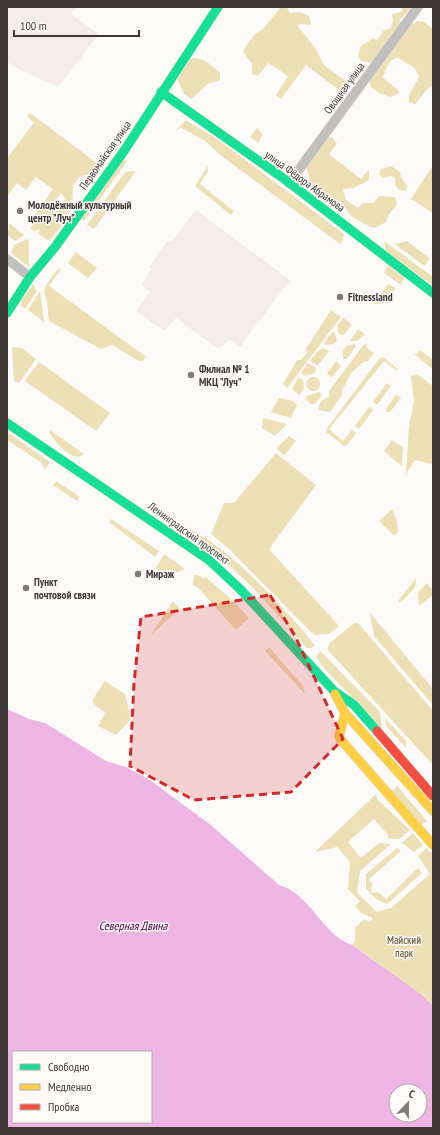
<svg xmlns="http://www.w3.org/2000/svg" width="440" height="1135" font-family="'PT Sans Narrow',sans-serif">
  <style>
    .built { fill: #f5ece9 }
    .green { fill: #ece0b4; fill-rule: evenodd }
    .water { fill: #edb4e4; fill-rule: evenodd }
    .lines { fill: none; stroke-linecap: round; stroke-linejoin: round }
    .street-casing { stroke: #dad8d7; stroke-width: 10 }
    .fast-casing { stroke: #dad8d7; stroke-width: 10 }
    .slow-casing { stroke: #dad8d7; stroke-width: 10 }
    .jam-casing { stroke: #dad8d7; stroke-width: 10 }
    .street { stroke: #c2c0bf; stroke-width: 9 }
    .fast { stroke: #16e098; stroke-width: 9 }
    .slow { stroke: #ffcf43; stroke-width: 9 }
    .jam { stroke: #f24e42; stroke-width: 9 }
    .marked { fill: #d62828; fill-opacity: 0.2; stroke: #d62828; stroke-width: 3; stroke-dasharray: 8 5; stroke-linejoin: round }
    .poi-dot { fill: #807b7a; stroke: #fdfaf9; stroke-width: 1.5 }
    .labels { text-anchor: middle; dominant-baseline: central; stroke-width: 3; stroke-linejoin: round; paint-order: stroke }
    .street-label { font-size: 11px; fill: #3d3635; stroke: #fdfaf9 }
    .poi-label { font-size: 11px; font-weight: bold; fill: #3d3635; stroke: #fdfaf9; text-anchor: start }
    .park-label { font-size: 11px; fill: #4f4418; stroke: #fdfaf9 }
    .water-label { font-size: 12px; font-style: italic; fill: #4c0246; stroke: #fdfaf9 }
  </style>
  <rect width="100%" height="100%" fill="#fcfbfa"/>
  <path class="built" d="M 7,7 L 76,7 L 71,14 L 99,34 L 58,87 L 20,70 L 7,62 Z
    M 196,210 L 290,280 L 240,347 L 230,340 L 218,349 L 176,318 L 164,331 L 136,311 L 150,292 L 142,285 L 151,269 L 149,267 L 168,240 L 171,242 Z"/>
  <path class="green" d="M 281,7 L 286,7 L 291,13 L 300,12 L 309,16 L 311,25 L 300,24 L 298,26 L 315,48 L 324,65 L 350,84 L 344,94 L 306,65 L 281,99 L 276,95 L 288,76 L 268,63 L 258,76 L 252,74 L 252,64 L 244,53 L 244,49 L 254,35 L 263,29 Z
    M 403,7 L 412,7 L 400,20 L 403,28 L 407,28 L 417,21 L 424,22 L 433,29 L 433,85 L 428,88 L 415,104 L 409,102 L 409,95 L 419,77 C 416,69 414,66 406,63 C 404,62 400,59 398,58 C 390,57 384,72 383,78 L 397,89 L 399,93 L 390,97 L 379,93 L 371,87 L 369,80 L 372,63 L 361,61 L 358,55 L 361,46 L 373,38 L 377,40 L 384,30 L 390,29 L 393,21 L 392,14 L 401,12 Z
    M 195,58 C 206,59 212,66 220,73 L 220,80 L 208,84 L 191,99 L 184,94 L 177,78 L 186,59 Z
    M 30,113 L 102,167 L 97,176 L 93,173 L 79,177 L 73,186 L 72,210 L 66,215 L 64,223 L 49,241 L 38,234 L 40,229 L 34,231 L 30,228 L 38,218 L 35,215 L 53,189 L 36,177 L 26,190 L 17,183 L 7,197 L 7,158 L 34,123 L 27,116 ZM 61,193 L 65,199 L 55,213 L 51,206 Z
    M 186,120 L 220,141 L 344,234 L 343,240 L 340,244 L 219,154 L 204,140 L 181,128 L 175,131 Z
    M 257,128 L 263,135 L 258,143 L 250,137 Z
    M 328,137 L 333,138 L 337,144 L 329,154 L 361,179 L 369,169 L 369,180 L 354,188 L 343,189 L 346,200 L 358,208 L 363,203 L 374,203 L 379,196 L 395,197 L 397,203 L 396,206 L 389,214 L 386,222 L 375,228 L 371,227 L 352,217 L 341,202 L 312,187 L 306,166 Z
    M 122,160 L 127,161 L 84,221 L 80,218 Z
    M 433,165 L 433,213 L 411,199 Z
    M 208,166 L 208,171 L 200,184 L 234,211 L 231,215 L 195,186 Z
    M 391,166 L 400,172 L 401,177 L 407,186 L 406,191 L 398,189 L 395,185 L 395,178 L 391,176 L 383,178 L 379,174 L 381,169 Z
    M 136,171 L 94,229 L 87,225 L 125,172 Z
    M 9,223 L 24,235 L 15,241 L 8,236 Z
    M 27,239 L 29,241 L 29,267 L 11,253 L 14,245 Z
    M 384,241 L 433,277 L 433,286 L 386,251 Z
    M 407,241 L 430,259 L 424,266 L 395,244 Z
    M 76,252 L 97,268 L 88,278 L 68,263 Z
    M 388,265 L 404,277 L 401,285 L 384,273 Z
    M 62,268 L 49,286 L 152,361 L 145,357 L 143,361 L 139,361 L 112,345 L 101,349 L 49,321 L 47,302 L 44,292 L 46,285 L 57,270 Z
    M 33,284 L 37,291 L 25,309 L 21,306 L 21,301 Z
    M 388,284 L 396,288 L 384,303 L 376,304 L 374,303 Z
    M 40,291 L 44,322 L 28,310 Z
    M 331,310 L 341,317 L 287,388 L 283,384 L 297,360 L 301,360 L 307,353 L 306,349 Z
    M 343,318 L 352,324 L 344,335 L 339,334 L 337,326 Z
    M 358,329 L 365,334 L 357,341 L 350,341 Z
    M 334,331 L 337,340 L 334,344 L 325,345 L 324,343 L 332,332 Z
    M 365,343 L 368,349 L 374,353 L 368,361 L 362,363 L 351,373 L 342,390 L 342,395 L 330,412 L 319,410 C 318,403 323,399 329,397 L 329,391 Z
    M 355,344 L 356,346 L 347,359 L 343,359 L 343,351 L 346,346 Z
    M 12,347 L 22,348 L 36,359 L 19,383 L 14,381 Z
    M 323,348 L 329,351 L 318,365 L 316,365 L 310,361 L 318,351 Z
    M 420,350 L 433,360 L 433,369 L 414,354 L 417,354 Z
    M 383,357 L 398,369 L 397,371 L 384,361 L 329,429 L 343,441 L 352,430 L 356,433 L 347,445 L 344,446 L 326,432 L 327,428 L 380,358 Z
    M 336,361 L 341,366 L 332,377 L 327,374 Z
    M 39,362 L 110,413 L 96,431 L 25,381 Z
    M 308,363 L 315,367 L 316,370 L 315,373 L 304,376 L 301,373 Z
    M 417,374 L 433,386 L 433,461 L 431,464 L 415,460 L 406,474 L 409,426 L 414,402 L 411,376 Z
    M306 384a7 7 0 1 1 14 0a7 7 0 1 1-14 0Z
    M 298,378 L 303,379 L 304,388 L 300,395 L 292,389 Z
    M 387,383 L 391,386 L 377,405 L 373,402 Z
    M 319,392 L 322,395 L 315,404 L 311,404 L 306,400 L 307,396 Z
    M 396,394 L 401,398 L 390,412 L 386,412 L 386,409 Z
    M 279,398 L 293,401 L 297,405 L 291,418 L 271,412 Z
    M 369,407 L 373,410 L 359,429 L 355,426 Z
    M 263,418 L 287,424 L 275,436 L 262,428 Z
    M 50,430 L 84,454 C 72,464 56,442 49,433 Z
    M 7,432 L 50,462 L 45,470 L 42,463 L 7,440 Z
    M 289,436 L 296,441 L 284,456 L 276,448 Z
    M 392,440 L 403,447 L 402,466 L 384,451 Z
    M 276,453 L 316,485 L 269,549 L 339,626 L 329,634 L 314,635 L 228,548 L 211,534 L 224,503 L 234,503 Z
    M 56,481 L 80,497 L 77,501 L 53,485 Z
    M 392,509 L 397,521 L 398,532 L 394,536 L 379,521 Z
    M 111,519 L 159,551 L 155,557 L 109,522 Z
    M 168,522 C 212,526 287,611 315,645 L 311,648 L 307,648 C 281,619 256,588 226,563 C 208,547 188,535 168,522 Z
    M 164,554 L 167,556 L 185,569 L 168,576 L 156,568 Z
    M 194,575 L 198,575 L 204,579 L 206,577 L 232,600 L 249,618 L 236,630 L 198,588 L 193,585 Z
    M 416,578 L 415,588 L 400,603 L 398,601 Z
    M 427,583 L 433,591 L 433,595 L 419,606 L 418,592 Z
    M 173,601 L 180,609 L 151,635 Z
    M 370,613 L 433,689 L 433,705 L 374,636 Z
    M 354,623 L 358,623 L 433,711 L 433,765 L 327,649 L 330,643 Z
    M 269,647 L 303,686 L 305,694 L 265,651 Z
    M 320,651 L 380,712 L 382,729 L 321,665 L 321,663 L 320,663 L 316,657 Z
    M 105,681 L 125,694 L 131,719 L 116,735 L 98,726 L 105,713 L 93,703 L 93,699 Z
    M 385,718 L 406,741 L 406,748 L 386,726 Z
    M 397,786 L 427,821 L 421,825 L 392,791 Z
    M 376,794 L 377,799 L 410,830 L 399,839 L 387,838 L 389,836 L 374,819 L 348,842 L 361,858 L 379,843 L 391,844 L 360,871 L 357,893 L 377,912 L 391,908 L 430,874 L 418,856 L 426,848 L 433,854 L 433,1006 L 421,994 L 352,945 L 355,940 L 355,928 L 364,919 L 370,922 L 373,918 L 361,913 L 355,906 L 360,901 L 348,889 L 350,862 L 337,847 L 315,852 Z
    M 413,833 L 423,845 L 414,852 L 402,843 Z
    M 397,848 L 401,851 L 369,879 L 373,886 L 371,889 L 372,893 L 378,892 L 386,899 L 418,868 L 422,873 L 387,904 L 376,899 L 366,888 L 366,874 Z"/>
  <path class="water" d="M 7,709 L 29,719 L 45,723 L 106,761 L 126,767 L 150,780 L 212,826 L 279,885 C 311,894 321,934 352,945 L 421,994 L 433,1006 L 433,1128 L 7,1128 ZM 13,1052 L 151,1052 L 151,1122 L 13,1122 ZM 396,1091 L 420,1091 L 420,1115 L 396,1115 Z"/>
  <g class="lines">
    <g class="street-casing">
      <path id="street" d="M 289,183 L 418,7
        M 7,259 L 30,277"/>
    </g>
    <g class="fast-casing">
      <path id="fast" d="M 161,92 L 283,178 L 433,293
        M 7,313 L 30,277 L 55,247 L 124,151 L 218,7
        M 7,423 L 209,560 L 241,590 L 334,691 L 354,705 L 377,731"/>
    </g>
    <g class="slow-casing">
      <path id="slow" d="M 335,694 L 345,713 L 433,811
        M 345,713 L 339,736 L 341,740 L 433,845"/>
    </g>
    <g class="jam-casing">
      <path id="jam" d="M 377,731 L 433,796"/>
    </g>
    <use href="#street" class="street"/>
    <use href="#fast" class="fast"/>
    <use href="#slow" class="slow"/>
    <use href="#jam" class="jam"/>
  </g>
  <path class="marked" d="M 270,595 L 295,636 L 343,739 L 291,792 L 194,800 L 130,766 L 134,683 L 141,617 Z"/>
  <g class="poi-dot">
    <circle cx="20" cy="211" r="4"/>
    <circle cx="340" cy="297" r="4"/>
    <circle cx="191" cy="375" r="4"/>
    <circle cx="138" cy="574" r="4"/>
    <circle cx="26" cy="588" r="4"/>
  </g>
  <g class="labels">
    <g class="street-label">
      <text transform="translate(344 88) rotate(-54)">Овощная улица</text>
      <text transform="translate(105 155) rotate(-55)">Первомайская улица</text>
      <text transform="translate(305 181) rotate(36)">улица Фёдора Абрамова</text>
      <text transform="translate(189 533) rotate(36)">Ленинградский проспект</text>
    </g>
    <g class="poi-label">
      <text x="28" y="205">Молодёжный культурный<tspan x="28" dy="13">центр "Луч"</tspan></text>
      <text x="348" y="297">Fitnessland</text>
      <text x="199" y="369">Филиал № 1<tspan x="199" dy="13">МКЦ "Луч"</tspan></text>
      <text x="146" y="574">Мираж</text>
      <text x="34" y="582">Пункт<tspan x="34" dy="13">почтовой связи</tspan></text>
    </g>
    <g class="park-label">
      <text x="404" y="940">Майский<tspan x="404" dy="13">парк</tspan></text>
    </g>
    <g class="water-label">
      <text x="133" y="925">Северная Двина</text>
    </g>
  </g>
  <rect width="440" height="1135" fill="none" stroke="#3d3635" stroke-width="16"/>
  <rect x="12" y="1051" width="140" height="72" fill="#fdfaf9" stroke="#b0acab"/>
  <rect x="20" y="1064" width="20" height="6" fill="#16e098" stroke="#b0acab"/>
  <text x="48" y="1071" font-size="12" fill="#3d3635">Свободно</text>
  <rect x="20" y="1084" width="20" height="6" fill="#ffcf43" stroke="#b0acab"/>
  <text x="48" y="1091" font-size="12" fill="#3d3635">Медленно</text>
  <rect x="20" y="1104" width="20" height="6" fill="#f24e42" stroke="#b0acab"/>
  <text x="48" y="1111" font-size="12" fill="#3d3635">Пробка</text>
  <g transform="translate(408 1103) rotate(22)"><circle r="19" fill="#fdfaf9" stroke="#b0acab"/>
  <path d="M0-3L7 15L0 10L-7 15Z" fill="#807b7a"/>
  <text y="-6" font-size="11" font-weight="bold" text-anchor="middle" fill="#3d3635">С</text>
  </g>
  <path d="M14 30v6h125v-6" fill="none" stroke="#3d3635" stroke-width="2"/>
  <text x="20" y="30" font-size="12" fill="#3d3635" stroke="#fdfaf9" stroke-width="3" paint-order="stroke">100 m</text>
</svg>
